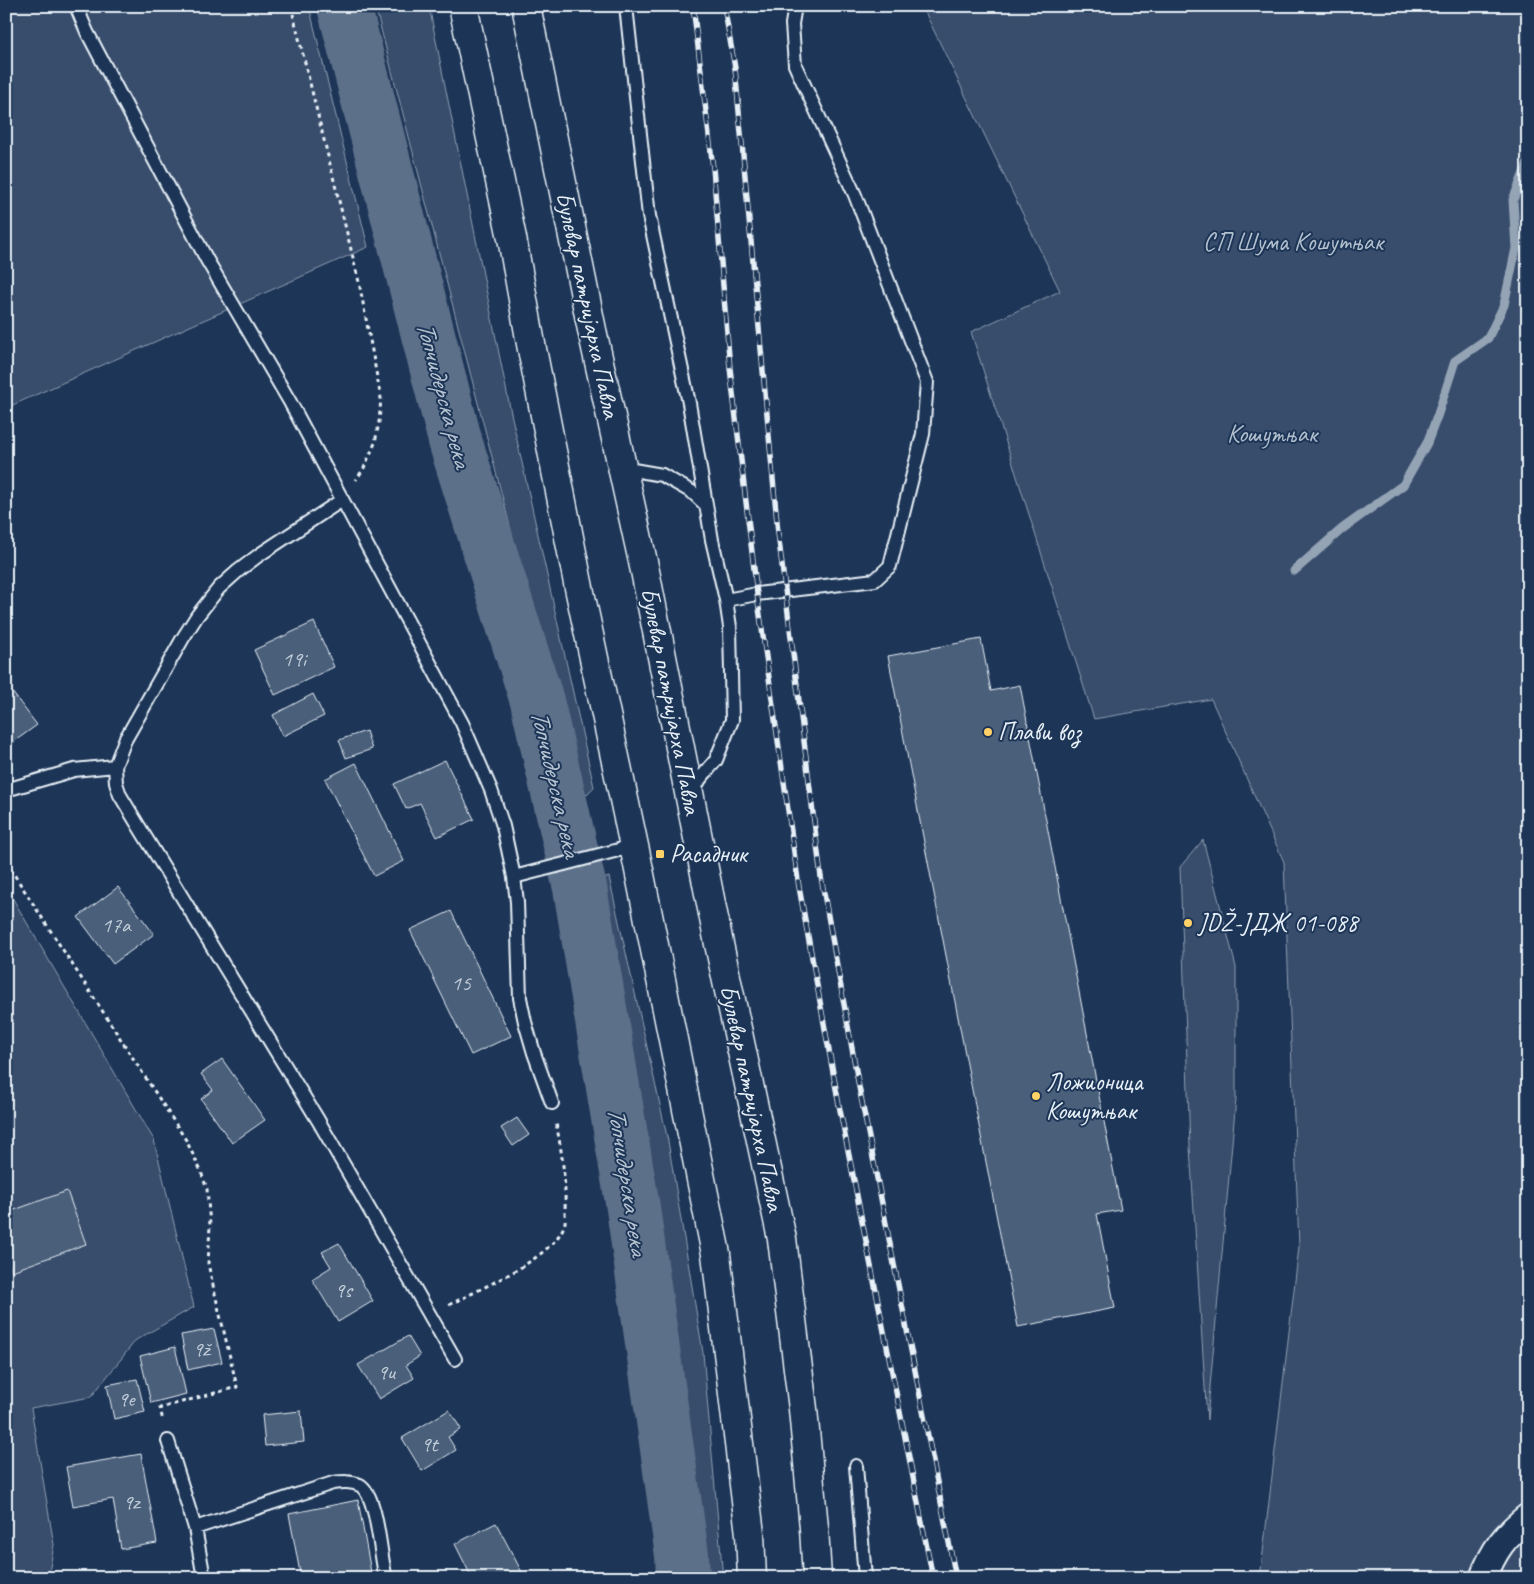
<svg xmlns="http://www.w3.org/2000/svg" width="1534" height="1584" font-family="Caveat,sans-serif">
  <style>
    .green { fill: #374d6c; stroke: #909fb2 }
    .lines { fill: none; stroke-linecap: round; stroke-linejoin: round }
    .stream { stroke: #95a4b5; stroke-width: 9 }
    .river { stroke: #5d7089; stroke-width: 54 }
    .building { fill: #495e7a; stroke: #e8f1f8 }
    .lane-casing { stroke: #e8f1f8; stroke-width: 16 }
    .street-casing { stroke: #e8f1f8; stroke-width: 30 }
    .secondary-casing { stroke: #e8f1f8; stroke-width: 31 }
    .path { stroke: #e8f1f8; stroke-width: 3; stroke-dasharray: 4 4; stroke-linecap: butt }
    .lane { stroke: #1d3557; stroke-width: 12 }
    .street { stroke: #1d3557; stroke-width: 26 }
    .secondary { stroke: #1d3557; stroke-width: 28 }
    .rail-casing { stroke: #e8f1f8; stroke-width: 5.5 }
    .rail { stroke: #1d3557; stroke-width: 4; stroke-dasharray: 11; stroke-linecap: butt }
    .poi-dot { fill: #ffd166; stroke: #1d3557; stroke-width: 2 }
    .labels { text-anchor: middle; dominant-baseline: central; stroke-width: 4; stroke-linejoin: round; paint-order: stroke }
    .number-label { font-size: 22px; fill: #c0ccd8 }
    .park-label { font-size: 25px; fill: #b3c0ce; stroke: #1d3557 }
    .street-label { font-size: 25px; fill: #e8f1f8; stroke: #1d3557 }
    .poi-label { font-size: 25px; fill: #e8f1f8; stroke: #1d3557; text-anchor: start }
    .water-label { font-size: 26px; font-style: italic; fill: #b7c4d1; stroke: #1d3557 }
  </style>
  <rect width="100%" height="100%" fill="#1d3557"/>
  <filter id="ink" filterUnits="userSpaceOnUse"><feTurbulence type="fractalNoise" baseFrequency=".02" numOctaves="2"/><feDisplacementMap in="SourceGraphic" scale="10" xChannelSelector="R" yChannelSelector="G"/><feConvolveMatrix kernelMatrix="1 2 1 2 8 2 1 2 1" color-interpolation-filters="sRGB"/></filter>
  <g filter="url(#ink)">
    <path class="green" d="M 6,6 L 309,6 L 368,247 L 6,408 Z
      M 375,6 L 429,6 L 511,413 L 594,787 L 581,800 Z
      M 922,6 L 1528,6 L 1528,1578 L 1260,1578 L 1299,1247 L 1284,862 L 1211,699 L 1094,719 L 971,332 L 1060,291 Z
      M 1203,840 L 1236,967 L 1236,1099 L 1207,1420 L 1190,1147 L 1180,867 Z
      M 609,877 L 668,1141 L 703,1353 L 723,1578 L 693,1578 L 591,883 Z
      M 6,887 L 154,1140 L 194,1307 L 136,1340 L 91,1397 L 31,1408 L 54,1545 L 48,1578 L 6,1578 Z"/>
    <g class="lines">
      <path class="stream" d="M 1294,571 L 1342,529 L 1403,485 L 1427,443 L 1438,414 L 1455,361 L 1488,338 L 1504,305 L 1516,248 L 1513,200 L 1528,163"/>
      <path class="river" d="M 344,6 L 456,444 L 537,701 L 580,888 L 633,1208 L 682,1555 L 683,1578"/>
    </g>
    <path class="building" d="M 314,622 L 334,667 L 275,695 L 254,650 Z
      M 981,639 L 991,691 L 1020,685 L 1121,1210 L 1097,1214 L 1115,1308 L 1018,1327 L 888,656 Z
      M 6,684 L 37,725 L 8,746 L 6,744 Z
      M 313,694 L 324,716 L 283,736 L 273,715 Z
      M 366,731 L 372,749 L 346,758 L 339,740 Z
      M 445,760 L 474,819 L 437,837 L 420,803 L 406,809 L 394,784 Z
      M 356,763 L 404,861 L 374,876 L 325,779 Z
      M 118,887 L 154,934 L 113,964 L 78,917 Z
      M 451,911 L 511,1036 L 471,1055 L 410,930 Z
      M 222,1059 L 265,1120 L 232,1143 L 201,1099 L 213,1090 L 201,1074 Z
      M 517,1118 L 529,1135 L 513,1146 L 501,1128 Z
      M 67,1191 L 86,1244 L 12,1271 L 6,1256 L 6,1213 Z
      M 339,1243 L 373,1301 L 338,1322 L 312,1279 L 331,1267 L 322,1252 Z
      M 214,1329 L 222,1362 L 188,1370 L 181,1335 Z
      M 408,1336 L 420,1356 L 406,1365 L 414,1378 L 379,1399 L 358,1365 Z
      M 175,1347 L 186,1394 L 151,1403 L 140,1356 Z
      M 137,1379 L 145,1412 L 114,1419 L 107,1385 Z
      M 449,1410 L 461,1429 L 448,1437 L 456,1450 L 422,1471 L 402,1438 Z
      M 301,1411 L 304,1442 L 265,1446 L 262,1415 Z
      M 141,1454 L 157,1543 L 121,1549 L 113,1499 L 73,1506 L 66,1467 Z
      M 358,1500 L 372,1578 L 301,1578 L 289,1514 Z
      M 496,1523 L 525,1578 L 472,1578 L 455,1544 Z"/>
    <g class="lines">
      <g class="lane-casing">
        <path id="lane" d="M 76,6 L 87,32 L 207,260 L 290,402 L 462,723 L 491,790 L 503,826 L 514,877 L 517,902 L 520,998 L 525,1022 L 534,1053 L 552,1103
          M 626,6 L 649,216 L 689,403 L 712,540 L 726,600 L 730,627 L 732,720 L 716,760 L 700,779 L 692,793
          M 622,468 L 662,475 L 692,492 L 706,505
          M 342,500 L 259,555 L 238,571 L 219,588 L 197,616 L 183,638 L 125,740 L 115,766 L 116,783 L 120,795 L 138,825 L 318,1120 L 455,1359
          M 726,600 L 757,594 L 875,580 L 890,566 L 923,434 L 927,382 L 855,195 L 795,65 L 792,24 L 795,6
          M 6,790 L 74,770 L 115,766
          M 514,877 L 634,846
          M 168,1441 L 195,1528 L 204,1578
          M 856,1466 L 865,1578
          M 195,1528 L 333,1483 C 342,1482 351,1481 360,1485 C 378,1496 380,1557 386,1578"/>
      </g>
      <g class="street-casing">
        <path id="street" d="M 1483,1578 C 1494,1550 1504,1536 1528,1517"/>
      </g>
      <g class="secondary-casing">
        <path id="secondary" d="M 463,6 L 512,238 L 531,344 L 578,583 L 638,865 L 716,1254 L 750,1534 L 752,1578
          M 526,6 L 592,330 L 645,571 L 719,944 L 782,1239 L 803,1409 L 814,1528 L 817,1578"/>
      </g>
      <path class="path" d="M 291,6 L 359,282 L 381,398 L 379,422 L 375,443 L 364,468 L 356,480
        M 6,862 L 186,1140 L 200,1169 L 207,1189 L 210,1225 L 208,1264 L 237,1387 L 160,1408 L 163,1421
        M 449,1305 C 479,1289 552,1259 564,1226 C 566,1221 565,1216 565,1211 C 566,1181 562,1152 556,1123"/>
      <use href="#lane" class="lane"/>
      <use href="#street" class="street"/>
      <use href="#secondary" class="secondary"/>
      <g class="rail-casing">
        <path id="rail" d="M 693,6 L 713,168 L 730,368 L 757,594 L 799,887 L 839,1105 L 933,1578
          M 724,6 L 735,68 L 778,533 L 821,877 L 859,1087 L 956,1578"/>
      </g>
      <use href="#rail" class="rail"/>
    </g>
  </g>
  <g class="poi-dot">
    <circle cx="988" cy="732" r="5"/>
    <rect x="655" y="849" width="10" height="10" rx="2.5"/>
    <circle cx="1188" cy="923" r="5"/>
    <circle cx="1036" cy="1096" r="5"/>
  </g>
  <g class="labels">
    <g class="number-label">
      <text x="294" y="659">19i</text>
      <text x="116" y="925">17a</text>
      <text x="461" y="983">15</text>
      <text x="343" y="1290">9s</text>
      <text x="201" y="1349">9ž</text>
      <text x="386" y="1372">9u</text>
      <text x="126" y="1399">9e</text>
      <text x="429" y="1444">9t</text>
      <text x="131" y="1502">9z</text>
    </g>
    <g class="park-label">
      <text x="1293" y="242">СП Шума Кошутњак</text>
      <text x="1272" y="434">Кошутњак</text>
    </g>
    <g class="street-label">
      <text transform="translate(588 305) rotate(78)">Булевар патријарха Павла</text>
      <text transform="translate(671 701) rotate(79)">Булевар патријарха Павла</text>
      <text transform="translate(752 1098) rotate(78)">Булевар патријарха Павла</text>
    </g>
    <g class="poi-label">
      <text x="998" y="732">Плави воз</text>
      <text x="670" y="854">Расадник</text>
      <text x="1198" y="923">JDŽ-JДЖ 01-088</text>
      <text x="1046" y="1082">Ложионица<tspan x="1046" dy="29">Кошутњак</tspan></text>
    </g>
    <g class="water-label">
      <text transform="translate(444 394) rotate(75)">Топчидерска река</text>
      <text transform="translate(556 783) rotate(77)">Топчидерска река</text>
      <text transform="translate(628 1181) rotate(81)">Топчидерска река</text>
    </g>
  </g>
  <rect width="1534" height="1584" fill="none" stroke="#1d3557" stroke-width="25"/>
  <rect x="12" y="12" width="1509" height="1559" fill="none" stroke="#e8f1f8" stroke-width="2" filter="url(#ink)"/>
</svg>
